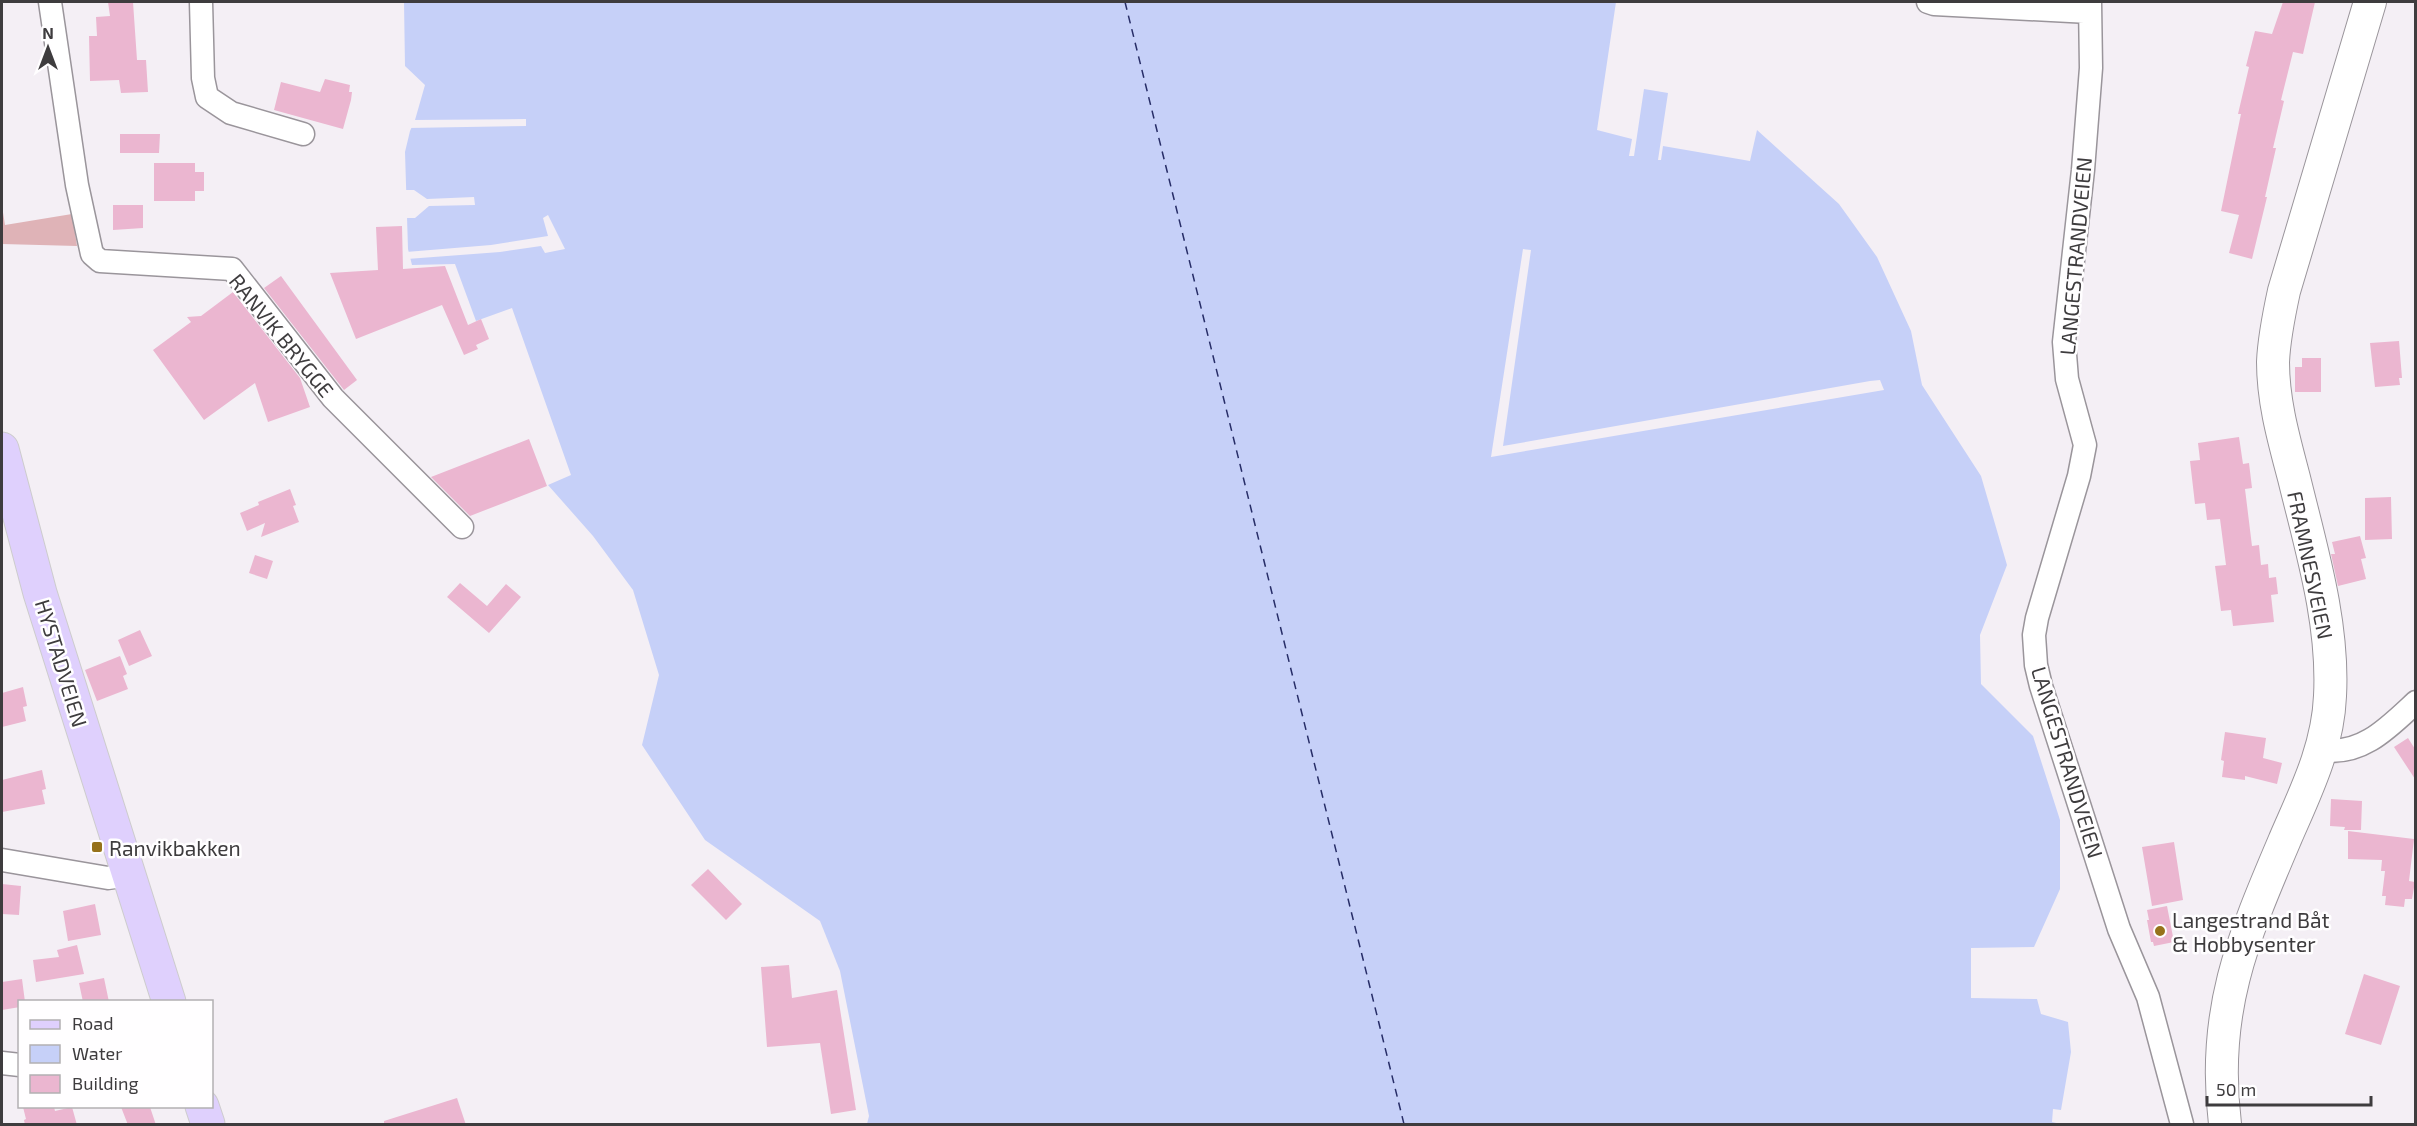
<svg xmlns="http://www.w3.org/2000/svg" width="2417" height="1126" font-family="'Exo 2',sans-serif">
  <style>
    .green { fill: #dfb3b7 }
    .water { fill: #c6d0f8 }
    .pier { fill: #f4eff5 }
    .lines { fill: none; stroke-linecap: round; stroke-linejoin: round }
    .ferry { stroke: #272d67; stroke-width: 1.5; stroke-dasharray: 8 6; stroke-linecap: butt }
    .building { fill: #ebb6d0 }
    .minor-casing { stroke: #9a959b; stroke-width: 25 }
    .secondary-casing { stroke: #9a959b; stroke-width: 34 }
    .primary-casing { stroke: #cdcccd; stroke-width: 35 }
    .minor { stroke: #fff; stroke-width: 22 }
    .secondary { stroke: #fff; stroke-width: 32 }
    .primary { stroke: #dfd0fd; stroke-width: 33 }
    .poi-dot { fill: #96721b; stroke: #fffeff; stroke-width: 2 }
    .labels { text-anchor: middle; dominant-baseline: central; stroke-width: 5; stroke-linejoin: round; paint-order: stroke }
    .street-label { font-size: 21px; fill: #3e3c3e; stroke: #fffeff }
    .poi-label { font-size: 21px; fill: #3e3c3e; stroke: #fffeff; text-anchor: start }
  </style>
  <rect width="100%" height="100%" fill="#f4eff5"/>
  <path class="green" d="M 2,206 L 5,225 L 72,214 L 77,246 L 2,244 Z"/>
  <path class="water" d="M 404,2 L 1616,2 L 1597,130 L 1632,139 L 1629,156 L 1634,156 L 1644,89 L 1668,93 L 1658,160 L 1661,160 L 1663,146 L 1750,161 L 1757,130 L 1839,204 L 1877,257 L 1911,331 L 1922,385 L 1981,476 L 2007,565 L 1980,635 L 1981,684 L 2033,736 L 2060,820 L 2060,889 L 2034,947 L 1971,948 L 1971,998 L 2037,999 L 2041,1014 L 2068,1022 L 2071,1052 L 2061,1110 L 2053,1109 L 2052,1122 L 2061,1124 L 867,1124 L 869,1116 L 840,971 L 820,921 L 705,840 L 642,745 L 659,675 L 633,590 L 593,536 L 548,485 L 571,475 L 512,308 L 476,321 L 455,264 L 412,265 L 408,249 L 405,152 L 410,131 L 415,120 L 425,85 L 405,66 Z"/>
  <path class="pier" d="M 526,119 L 526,126 L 408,128 L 412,120 Z
    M 404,190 L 414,190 L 427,199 L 474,197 L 475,205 L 429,206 L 415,218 L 406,218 Z
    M 548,215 L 565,249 L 545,253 L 541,246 L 500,252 L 407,259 L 406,252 L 491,245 L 548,236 L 543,218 Z
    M 1523,249 L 1531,250 L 1503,446 L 1870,381 L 1880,380 L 1884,390 L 1491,457 Z"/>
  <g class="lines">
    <path class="ferry" d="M 1125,2 L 1404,1124"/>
  </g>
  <path class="building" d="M 108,2 L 133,2 L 137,60 L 146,60 L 148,92 L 121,93 L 119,80 L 90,81 L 89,36 L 97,36 L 96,17 L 110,16 Z
    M 2283,2 L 2315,2 L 2303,54 L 2293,52 L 2281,100 L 2284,101 L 2273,148 L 2276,148 L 2265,197 L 2267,197 L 2252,259 L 2229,253 L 2239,215 L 2221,211 L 2241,114 L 2238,114 L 2249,67 L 2246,66 L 2255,31 L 2272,34 Z
    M 325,79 L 350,85 L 349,92 L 352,92 L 351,100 L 343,129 L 274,110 L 281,82 L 320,92 Z
    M 120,134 L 160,134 L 159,153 L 120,153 Z
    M 154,163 L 195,163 L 195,172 L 204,172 L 204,191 L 195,191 L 195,201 L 154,201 Z
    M 113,205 L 143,205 L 143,228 L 113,230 Z
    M 402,226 L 403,269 L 445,266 L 468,325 L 481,319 L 489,339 L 476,345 L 478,349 L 464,355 L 442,305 L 356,339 L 330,273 L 378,270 L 376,227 Z
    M 281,276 L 357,380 L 344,390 L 264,288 Z
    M 233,292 L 300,378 L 310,407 L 268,422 L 255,383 L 204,420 L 153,350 L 191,322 L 187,317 L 201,316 Z
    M 2399,341 L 2402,378 L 2399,378 L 2400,385 L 2375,387 L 2370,343 Z
    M 2302,358 L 2321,358 L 2321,392 L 2295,392 L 2295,367 L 2302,367 Z
    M 2239,437 L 2243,464 L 2249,463 L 2252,488 L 2245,489 L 2252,546 L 2259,545 L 2261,565 L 2268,564 L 2269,578 L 2276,577 L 2278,594 L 2271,595 L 2274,622 L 2233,626 L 2231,610 L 2221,611 L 2215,566 L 2226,565 L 2220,519 L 2207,520 L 2205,503 L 2195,504 L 2190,461 L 2200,460 L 2198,443 Z
    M 529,439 L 547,486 L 470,516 L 431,477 Z
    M 290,489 L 296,505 L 293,506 L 299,522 L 261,537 L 265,523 L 247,531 L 240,513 L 259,505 L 258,502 Z
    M 2391,497 L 2392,539 L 2365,540 L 2365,498 Z
    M 2360,536 L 2366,558 L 2361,559 L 2366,579 L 2338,586 L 2331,554 L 2335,554 L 2332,542 Z
    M 255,555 L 273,561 L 267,579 L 249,573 Z
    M 460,583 L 487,606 L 506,584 L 521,597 L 489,633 L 447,597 Z
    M 140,630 L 152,656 L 129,666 L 118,640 Z
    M 120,656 L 127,674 L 123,676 L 128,689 L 97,701 L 85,670 Z
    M 23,687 L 27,706 L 23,707 L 26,721 L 2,727 L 2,693 Z
    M 2225,732 L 2266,738 L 2263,758 L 2282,763 L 2277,784 L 2245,776 L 2245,780 L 2222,777 L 2224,761 L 2221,760 Z
    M 2408,738 L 2415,749 L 2415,779 L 2394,747 Z
    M 42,770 L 46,789 L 42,790 L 45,804 L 2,812 L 2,780 Z
    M 2331,799 L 2362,801 L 2361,830 L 2344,830 L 2345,827 L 2330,826 Z
    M 2348,831 L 2414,839 L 2409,881 L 2415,882 L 2412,899 L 2405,899 L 2404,907 L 2385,905 L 2386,896 L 2382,896 L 2385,871 L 2381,871 L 2382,860 L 2348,859 Z
    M 2174,842 L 2183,900 L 2152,906 L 2142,847 Z
    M 708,869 L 742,904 L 726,920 L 691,885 Z
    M 2,884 L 21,886 L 19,915 L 2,914 Z
    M 95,904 L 101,935 L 68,941 L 63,911 Z
    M 2167,906 L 2174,942 L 2154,946 L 2153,942 L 2151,942 L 2147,920 L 2149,920 L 2147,910 Z
    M 77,945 L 84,974 L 36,982 L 33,960 L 59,957 L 57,950 Z
    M 789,965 L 792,998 L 837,990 L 856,1110 L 831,1114 L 820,1043 L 767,1047 L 761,967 Z
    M 2364,974 L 2400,986 L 2381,1045 L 2345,1034 Z
    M 104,978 L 109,1002 L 83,1002 L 79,983 Z
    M 22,979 L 25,1002 L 20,1002 L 20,1007 L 2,1010 L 2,982 Z
    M 457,1098 L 466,1125 L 384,1125 L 384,1121 Z
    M 23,1107 L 54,1107 L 55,1111 L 72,1107 L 77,1125 L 25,1125 L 24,1120 L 26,1119 Z
    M 121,1107 L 150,1107 L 156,1125 L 128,1125 Z"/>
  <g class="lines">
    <g class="minor-casing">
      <path id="minor" d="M 50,2 L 77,185 L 92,254 L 100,261 L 232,269 L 333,398 L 462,527
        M 201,2 L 203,78 L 207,97 L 231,113 L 303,134
        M 1928,2 L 1934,4 L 2089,12
        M 2090,2 L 2091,68 L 2083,170 L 2064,342 L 2067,379 L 2085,445 L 2079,476 L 2037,618 L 2034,635 L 2036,665 L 2041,686 L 2119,929 L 2148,997 L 2182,1124
        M 2323,750 C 2362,756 2389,727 2416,702
        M 2,860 L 108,878 L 129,875
        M 2,1063 L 20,1065"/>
    </g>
    <g class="secondary-casing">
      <path id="secondary" d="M 2225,1124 C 2211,1011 2243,938 2286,837 C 2306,791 2328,747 2330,696 C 2334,623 2311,548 2294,478 C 2284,440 2273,402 2273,362 C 2274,338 2279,314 2284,291 L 2370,2"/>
    </g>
    <g class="primary-casing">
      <path id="primary" d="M 2,449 L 40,593 L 169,1002
        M 202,1106 L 208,1124"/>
    </g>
    <use href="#minor" class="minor"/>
    <use href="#secondary" class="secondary"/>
    <use href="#primary" class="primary"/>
  </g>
  <g class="poi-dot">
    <rect x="91" y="841" width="12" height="12" rx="3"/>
    <circle cx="2160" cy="931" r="6"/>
  </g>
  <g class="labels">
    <g class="street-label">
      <text transform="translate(2075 256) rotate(-85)">LANGESTRANDVEIEN</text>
      <text transform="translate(282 335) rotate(51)">RANVIK BRYGGE</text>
      <text transform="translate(2311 565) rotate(78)">FRAMNESVEIEN</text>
      <text transform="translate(62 663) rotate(73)">HYSTADVEIEN</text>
      <text transform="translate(2068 762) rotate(73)">LANGESTRANDVEIEN</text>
    </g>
    <g class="poi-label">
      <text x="109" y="847">Ranvikbakken</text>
      <text x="2172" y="919">Langestrand Båt<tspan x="2172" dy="24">&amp; Hobbysenter</tspan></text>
    </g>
  </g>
  <rect width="2417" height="1126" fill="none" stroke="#3e3c3e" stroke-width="6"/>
  <rect x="18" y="1000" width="195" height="108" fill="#fffeff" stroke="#b2b0b2" stroke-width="1.5"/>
  <rect x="30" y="1020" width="30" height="9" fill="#dfd0fd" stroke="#b2b0b2" stroke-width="1.5"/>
  <text x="72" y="1030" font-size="18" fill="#3e3c3e">Road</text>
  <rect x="30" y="1045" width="30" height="18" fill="#c6d0f8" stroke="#b2b0b2" stroke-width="1.5"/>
  <text x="72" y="1060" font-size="18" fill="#3e3c3e">Water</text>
  <rect x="30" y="1075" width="30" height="18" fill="#ebb6d0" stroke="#b2b0b2" stroke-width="1.5"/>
  <text x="72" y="1090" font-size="18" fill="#3e3c3e">Building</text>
  <g transform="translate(48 48)" stroke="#fffeff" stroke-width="4.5" paint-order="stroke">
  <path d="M0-4.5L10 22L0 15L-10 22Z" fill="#3e3c3e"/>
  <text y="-9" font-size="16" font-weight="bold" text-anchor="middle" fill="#3e3c3e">N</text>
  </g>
  <path d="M2207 1096v9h164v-9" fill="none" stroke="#3e3c3e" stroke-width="3"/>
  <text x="2216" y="1096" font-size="18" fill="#3e3c3e" stroke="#fffeff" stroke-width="4.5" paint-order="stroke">50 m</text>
</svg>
